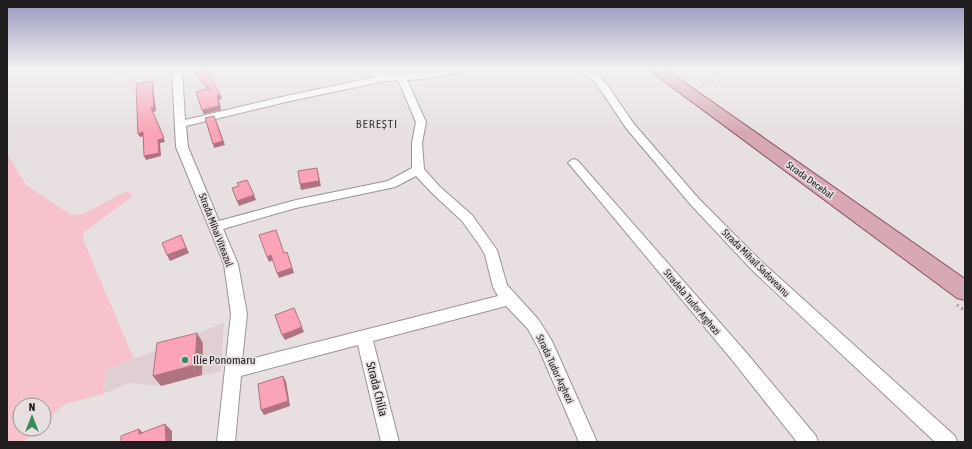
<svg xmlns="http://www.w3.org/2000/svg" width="972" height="449" font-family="'Asap Condensed',sans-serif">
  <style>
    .built { fill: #dfcfd2 }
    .green { fill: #f6c3cd }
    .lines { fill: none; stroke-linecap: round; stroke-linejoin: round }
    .lane-casing { stroke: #9a9394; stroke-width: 2 }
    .street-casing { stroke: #9a9394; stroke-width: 2 }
    .primary-casing { stroke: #86525f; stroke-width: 2 }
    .path-far1 { stroke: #938d8e; stroke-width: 2; stroke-dasharray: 1 2.5; stroke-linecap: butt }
    .path { stroke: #938d8e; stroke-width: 3; stroke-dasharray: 1.5 4; stroke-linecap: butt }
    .lane { fill: #fff; fill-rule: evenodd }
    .street { fill: #fff; fill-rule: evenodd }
    .primary { fill: #d8a9b4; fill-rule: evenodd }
    .wall { fill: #d88d9d }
    .shaded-wall { fill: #b07380 }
    .building { fill: #fba4b7; stroke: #b07380 }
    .poi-dot { fill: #3a8b5c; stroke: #e7dfe0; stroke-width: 1.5 }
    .labels { text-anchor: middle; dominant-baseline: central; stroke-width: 3.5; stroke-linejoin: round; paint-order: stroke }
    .street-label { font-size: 10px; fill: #1f1d1d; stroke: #e7dfe0 }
    .quarter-label { font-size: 12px; letter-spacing: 1px; fill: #413b3d; stroke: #e7dfe0 }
    .near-poi-label { font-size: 12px; fill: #1f1d1d; stroke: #e7dfe0; text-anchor: start }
    .near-street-label { font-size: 12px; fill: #1f1d1d; stroke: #e7dfe0 }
  </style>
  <rect width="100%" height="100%" fill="#e7dfe0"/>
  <path class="built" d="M 224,323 L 221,371 L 161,386 L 129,383 L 103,394 L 106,370 Z"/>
  <path class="green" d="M 7,154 L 26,185 L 71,215 L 83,214 L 127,191 L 133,196 L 83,233 L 84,242 L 134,359 L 106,370 L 103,394 L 65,404 L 44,423 L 44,405 L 20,405 L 20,429 L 38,429 L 24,442 L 7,442 Z"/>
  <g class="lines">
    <g class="lane-casing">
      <path id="lane" d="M 120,69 L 127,69 L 122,72 L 118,72 L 118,70 Z"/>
    </g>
    <g class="street-casing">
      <path id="street" d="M 172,69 L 182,69 L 185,120 L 290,95 L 376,77 L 365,69 L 376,69 L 387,75 L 424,73 L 447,69 L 467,69 L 463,72 L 424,79 L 407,80 L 426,122 L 422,143 L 424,169 L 440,187 L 472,215 L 497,250 L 507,285 L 538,319 L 552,341 L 597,442 L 579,442 L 539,349 L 528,329 L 506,306 L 373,341 L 399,442 L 381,442 L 358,345 L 241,376 L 235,442 L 217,442 L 231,314 L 224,264 L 176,147 ZM 398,80 L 416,122 L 412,143 L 412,168 L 388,181 L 296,200 L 219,221 L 188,147 L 186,126 L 290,101 L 385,81 ZM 416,176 L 432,193 L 462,221 L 480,246 L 485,255 L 493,287 L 498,296 L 242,361 L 247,314 L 238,264 L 223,229 L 296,208 L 395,187 Z
        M 577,69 L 588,69 L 598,75 L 605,82 L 634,124 L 699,199 L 763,263 L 955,436 L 957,442 L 935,442 L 753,271 L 691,205 L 626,128 L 598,86 L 592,79 Z
        M 574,159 L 578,161 L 744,350 L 816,436 L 818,442 L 797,442 L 732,360 L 570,165 L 568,163 L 570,161 Z"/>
    </g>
    <g class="primary-casing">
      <path id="primary" d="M 648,69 L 665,69 L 965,279 L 965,300 L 957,298 Z"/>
    </g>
    <path class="path-far1" d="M 700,87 L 715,79 L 722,69"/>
    <path class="path" d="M 957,305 L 965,311"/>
    <use href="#lane" class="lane"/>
    <use href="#street" class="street"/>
    <use href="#primary" class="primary"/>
  </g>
  <path class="wall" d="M 193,69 L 206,69 L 222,98 L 219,100 L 221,110 L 204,114 L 202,110 L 206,90 L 208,90 L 200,81 Z"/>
  <path class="shaded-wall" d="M 152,81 L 153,84 L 156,111 L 153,112 L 165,142 L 160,143 L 161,156 L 146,160 L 144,156 L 151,108 Z
    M 220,94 L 222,98 L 219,100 L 221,110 L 204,114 L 202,110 Z
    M 216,120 L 225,145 L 214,148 L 213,144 Z
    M 143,132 L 145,136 L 140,137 L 138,134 Z
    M 317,168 L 321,186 L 301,190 L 300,184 Z
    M 254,195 L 256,200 L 239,206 L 237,201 Z
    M 181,235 L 189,253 L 170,261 L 167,255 Z
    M 287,252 L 294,273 L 279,278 L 277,273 Z
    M 271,255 L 273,260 L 269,262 L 267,257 Z
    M 294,308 L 304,332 L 285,340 L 282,335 Z
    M 197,333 L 203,343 L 202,375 L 161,386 L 153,376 Z
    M 283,376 L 286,381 L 290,406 L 264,415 L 261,410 Z
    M 165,424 L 172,431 L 172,442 L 166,442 Z
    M 139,429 L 146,436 L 139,434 Z"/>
  <path class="building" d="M 194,69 L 206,69 L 220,94 L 217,96 L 219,106 L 202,110 L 196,92 L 205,89 L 206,90 L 210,89 L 198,77 Z
    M 152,81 L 154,107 L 151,108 L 164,138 L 158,140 L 159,153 L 144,156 L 143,132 L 138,134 L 136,84 Z
    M 214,116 L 223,141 L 213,144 L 205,118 Z
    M 317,168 L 319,181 L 300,184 L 298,171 Z
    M 247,180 L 254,195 L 237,201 L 232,188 L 239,186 L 237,183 Z
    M 276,230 L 284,253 L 287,252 L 292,268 L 277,273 L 271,255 L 267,257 L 259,235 Z
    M 181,235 L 186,248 L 167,255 L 162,243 Z
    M 294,308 L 302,327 L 282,335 L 275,315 Z
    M 197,333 L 195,365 L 153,376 L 157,343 Z
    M 283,376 L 288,401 L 261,410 L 258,384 Z
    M 165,424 L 166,442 L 121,442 L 121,436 L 139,429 L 139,434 Z"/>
  <linearGradient id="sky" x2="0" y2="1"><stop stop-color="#9596bd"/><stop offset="0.52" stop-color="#f4f1f1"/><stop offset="1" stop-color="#f4f1f1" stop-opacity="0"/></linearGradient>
  <rect width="972" height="132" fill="url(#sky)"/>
  <circle class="poi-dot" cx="185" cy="360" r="4"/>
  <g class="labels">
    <g class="street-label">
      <text transform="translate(810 180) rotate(36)">Strada Decebal</text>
      <text transform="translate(216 230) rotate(69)">Strada Mihai Viteazul</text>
      <text transform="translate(756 263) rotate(45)">Strada Mihail Sadoveanu</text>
      <text transform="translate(692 302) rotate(50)">Stradela Tudor Arghezi</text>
      <text transform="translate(555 369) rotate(65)">Strada Tudor Arghezi</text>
    </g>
    <g class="quarter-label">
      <text x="377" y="124">BEREȘTI</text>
    </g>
    <g class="near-poi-label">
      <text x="193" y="360">Ilie Ponomaru</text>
    </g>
    <g class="near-street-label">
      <text transform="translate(377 389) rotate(76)">Strada Chilia</text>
    </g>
  </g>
  <rect width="972" height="449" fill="none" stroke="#1f1d1d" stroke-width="16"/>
  <g transform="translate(32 417)"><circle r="19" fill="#e7dfe0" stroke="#979192"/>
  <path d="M0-3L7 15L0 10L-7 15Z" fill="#3a8b5c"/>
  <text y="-6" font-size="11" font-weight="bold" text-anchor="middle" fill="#1f1d1d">N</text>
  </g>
</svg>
